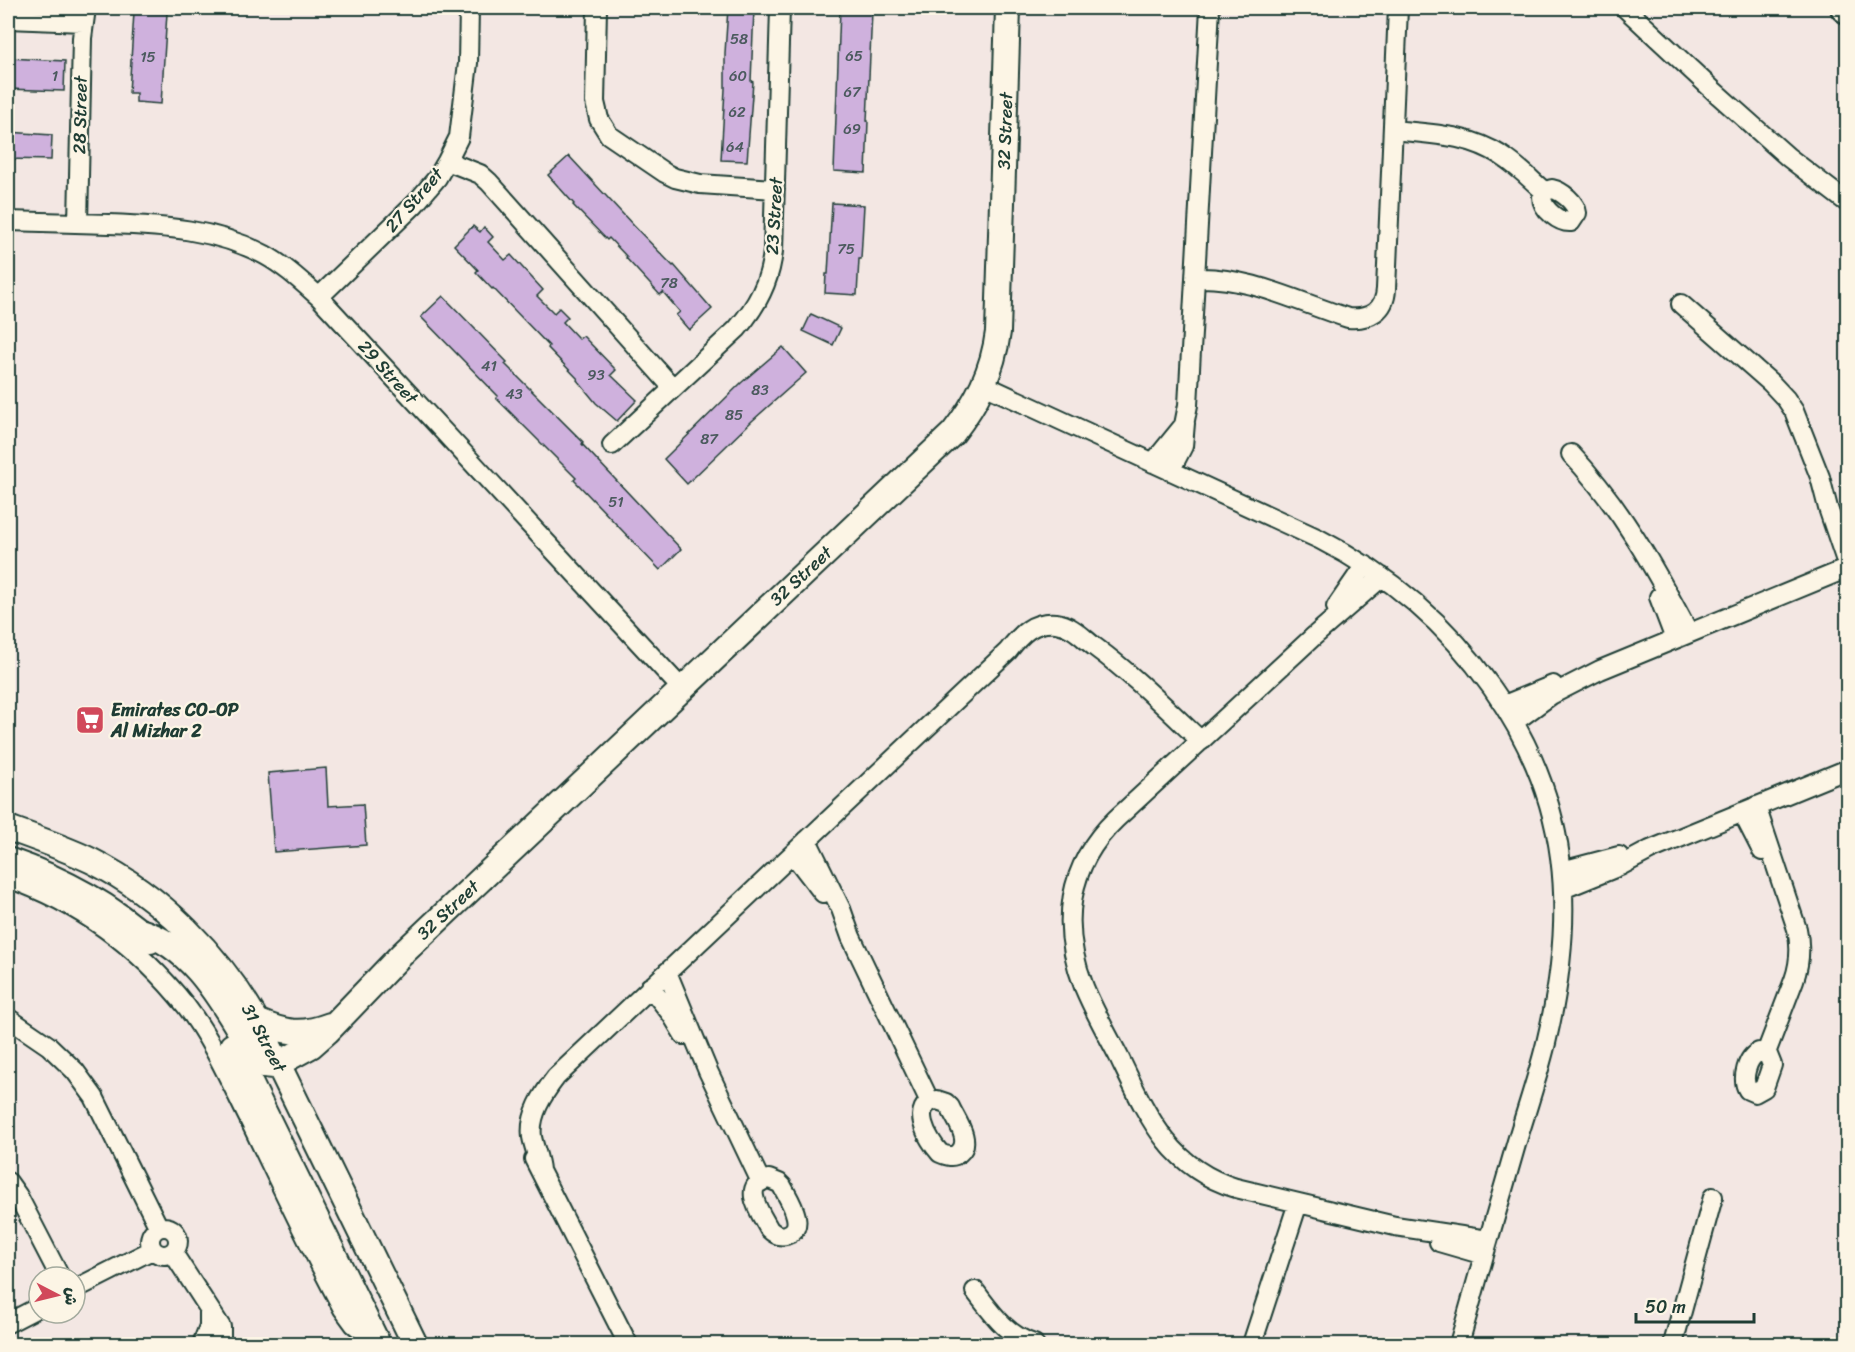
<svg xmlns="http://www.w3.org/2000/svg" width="1855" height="1352" font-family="Sriracha,'Playpen Sans Arabic',sans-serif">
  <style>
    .building { fill: #cfb1dd; stroke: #1f3d34; stroke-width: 1.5 }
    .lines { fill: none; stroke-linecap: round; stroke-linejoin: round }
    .minor-casing { stroke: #1f3d34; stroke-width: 22 }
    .tertiary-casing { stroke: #1f3d34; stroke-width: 28 }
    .secondary-casing { stroke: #1f3d34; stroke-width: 32 }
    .minor { stroke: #fcf5e5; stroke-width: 18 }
    .tertiary { stroke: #fcf5e5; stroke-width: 24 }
    .secondary { stroke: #fcf5e5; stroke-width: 27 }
    .labels { text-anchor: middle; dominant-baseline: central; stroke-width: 4.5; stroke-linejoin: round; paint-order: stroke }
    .number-label { font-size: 15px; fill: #4b5a5e }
    .street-label { font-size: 18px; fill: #1f3d34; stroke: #fcf5e5 }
    .poi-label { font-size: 18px; font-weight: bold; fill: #1f3d34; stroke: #fcf5e5; text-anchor: start }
  </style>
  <rect width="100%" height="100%" fill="#f3e7e3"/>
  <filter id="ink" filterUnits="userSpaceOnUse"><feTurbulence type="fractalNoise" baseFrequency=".0167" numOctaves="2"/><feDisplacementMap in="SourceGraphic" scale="12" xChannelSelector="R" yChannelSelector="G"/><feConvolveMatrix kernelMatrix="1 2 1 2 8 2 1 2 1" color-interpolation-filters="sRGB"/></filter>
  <g filter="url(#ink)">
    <path class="building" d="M 728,8 L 754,9 L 751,81 L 753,82 L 747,161 L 721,160 L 725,89 L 725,53 Z
      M 840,9 L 872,11 L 867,121 L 868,121 L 866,173 L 834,171 Z
      M 134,12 L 167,13 L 161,104 L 136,102 L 136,93 L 129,93 Z
      M 8,58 L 65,61 L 64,91 L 8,89 Z
      M 8,132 L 52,135 L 51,160 L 8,159 Z
      M 569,156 L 634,226 L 673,266 L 674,265 L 712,309 L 689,330 L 676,315 L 680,312 L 663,292 L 660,295 L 626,258 L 627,257 L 609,238 L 607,240 L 573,205 L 574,204 L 548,175 Z
      M 832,203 L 864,205 L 861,259 L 859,259 L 857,295 L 825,293 L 826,274 L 828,274 Z
      M 473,226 L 480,232 L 484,227 L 493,237 L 488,242 L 505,260 L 511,255 L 543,290 L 537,296 L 554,313 L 559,308 L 568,317 L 563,322 L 579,339 L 583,336 L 616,370 L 611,375 L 637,400 L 617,421 L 596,403 L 577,380 L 578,379 L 548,348 L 549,346 L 493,288 L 492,289 L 476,272 L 478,270 L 454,245 Z
      M 443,296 L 507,362 L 505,364 L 583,442 L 582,444 L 681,549 L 660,570 L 574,480 L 576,478 L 496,398 L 498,396 L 421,317 Z
      M 811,314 L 841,328 L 833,345 L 803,331 Z
      M 783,347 L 806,373 L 752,421 L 687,484 L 664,459 L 741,383 Z
      M 326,768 L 328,806 L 363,804 L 366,845 L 274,852 L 268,773 Z"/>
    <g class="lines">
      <g class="minor-casing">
        <path id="minor" d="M 597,8 L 595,102 L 599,119 L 609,135 L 665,173 L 675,178 L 700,184 L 775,189
          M 1625,8 L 1715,92 L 1788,157 L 1848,203
          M 8,19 L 83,22
          M 1393,130 C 1430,134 1469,134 1502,156 C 1518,166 1531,180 1545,192
          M 447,161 L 480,174 L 489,182 L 673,388
          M 1552,189 C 1562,191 1576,203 1577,213 L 1571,222 C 1559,223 1542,209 1542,197 L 1546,191 Z
          M 8,221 C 41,222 75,223 109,224 C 163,226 216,229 265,255 C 285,266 302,282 319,297 L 682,689
          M 78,223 L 82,38 L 86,8
          M 1196,278 C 1248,276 1298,302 1348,318 C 1369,320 1385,311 1386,289 L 1398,8
          M 319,297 L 415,204 L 437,178 L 447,161 L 459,137 L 468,63 L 469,8
          M 1681,304 L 1771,383 L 1786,399 L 1794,411 L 1820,477 L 1828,508 L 1848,567
          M 984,385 L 1319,539 C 1388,574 1447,624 1492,688 C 1571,800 1577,913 1546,1043 C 1538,1076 1527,1108 1517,1141 C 1497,1209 1478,1276 1459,1344
          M 612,445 L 737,329 C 757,306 770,282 773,251 L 780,8
          M 1571,454 C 1621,507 1655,569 1689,633
          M 1153,463 L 1184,425 L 1188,405 L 1210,8
          M 1170,471 L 1183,446 L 1185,423
          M 1382,577 L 1313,637 L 1116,819 C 1067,866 1060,925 1084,987 C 1094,1011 1107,1034 1119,1057 C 1147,1115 1169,1168 1236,1188 L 1395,1226 L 1488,1240
          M 1659,597 L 1675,639
          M 1336,607 L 1365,565
          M 1504,705 L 1553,685
          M 1514,722 L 1551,695 L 1600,670 L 1848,568
          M 1756,806 L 1797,929 C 1801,947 1800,963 1794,980 L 1766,1053
          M 1742,812 L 1762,851
          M 807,840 L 841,909 L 851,937 L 930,1102
          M 793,854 L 823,893
          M 1562,871 L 1619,856
          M 8,878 C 79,903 139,947 186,1006 C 212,1040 229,1079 248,1117 C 279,1181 309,1246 343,1309 L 354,1324 L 373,1339
          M 1563,889 L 1620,866 L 1650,850 L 1848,769
          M 667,972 L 708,1071 L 761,1182
          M 650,987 L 672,1015 L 684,1035
          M 8,1018 L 49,1046 L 75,1071 L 94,1097 L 159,1228
          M 1759,1052 L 1768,1055 L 1772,1065 L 1764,1088 L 1755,1093 L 1748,1090 C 1741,1079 1747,1057 1759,1052 Z
          M 937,1100 L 946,1103 L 950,1107 C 955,1119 973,1141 959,1153 C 953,1158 947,1156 940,1153 C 928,1140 908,1105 937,1100 Z
          M 534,1159 L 628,1344
          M 540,1170 C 539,1158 534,1148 532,1137 C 529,1115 543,1094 556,1077 L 1008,651 C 1021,634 1033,621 1056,623 C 1072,625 1083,638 1095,647 C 1133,675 1166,708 1201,741
          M 769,1179 L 779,1183 L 782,1186 C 788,1198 809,1228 786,1235 C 779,1237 774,1234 769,1229 C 761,1214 739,1184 769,1179 Z
          M 8,1182 L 18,1196 L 60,1277
          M150 1241a14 14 0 1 1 28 0a14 14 0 1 1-28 0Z
          M 1439,1242 L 1484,1255
          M 173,1253 L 221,1327 L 221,1337 L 218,1344
          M 75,1289 L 152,1250
          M 975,1291 C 992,1313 1006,1335 1034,1344
          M 8,1323 L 39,1307
          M 202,1344 L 209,1326 L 209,1309
          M 1252,1344 L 1298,1203
          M 1673,1344 L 1713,1197"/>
      </g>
      <g class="tertiary-casing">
        <path id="tertiary" d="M 8,828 C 36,838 65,848 92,861 C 162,896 218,955 257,1021 L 415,1344
          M 8,860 C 60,878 109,903 150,941
          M 140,931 C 187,945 215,990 239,1030 C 246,1040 250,1053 258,1062 L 263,1065 L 274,1066 L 311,1046 L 328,1031 L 401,955 L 953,433 C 977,402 993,371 998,332 L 1008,8
          M 257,1021 C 285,1033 301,1036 330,1025
          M 232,1046 L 378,1344"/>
      </g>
      <g class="secondary-casing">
        <path id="secondary" d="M 1845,8 L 1848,10"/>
      </g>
      <use href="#minor" class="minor"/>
      <use href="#tertiary" class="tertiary"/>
      <use href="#secondary" class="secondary"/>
    </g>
  </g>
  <defs>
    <g id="supermarket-square" transform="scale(1.5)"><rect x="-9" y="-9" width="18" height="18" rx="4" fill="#d1495b" stroke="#fcf5e5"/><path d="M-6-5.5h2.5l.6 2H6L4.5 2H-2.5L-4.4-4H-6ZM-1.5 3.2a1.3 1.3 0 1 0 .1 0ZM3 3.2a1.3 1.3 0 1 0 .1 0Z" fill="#fff"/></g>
  </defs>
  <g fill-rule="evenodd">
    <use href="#supermarket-square" x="90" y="720"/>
  </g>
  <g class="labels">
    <g class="number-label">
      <text x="739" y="39">58</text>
      <text x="854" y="56">65</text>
      <text x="148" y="57">15</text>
      <text x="55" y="76">1</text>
      <text x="738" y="76">60</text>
      <text x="852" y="92">67</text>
      <text x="737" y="112">62</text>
      <text x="852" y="129">69</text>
      <text x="735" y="147">64</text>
      <text x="846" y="249">75</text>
      <text x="669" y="283">78</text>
      <text x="489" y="366">41</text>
      <text x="596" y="375">93</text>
      <text x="760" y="390">83</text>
      <text x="514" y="394">43</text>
      <text x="734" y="415">85</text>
      <text x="709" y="439">87</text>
      <text x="616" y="502">51</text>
    </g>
    <g class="street-label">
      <text transform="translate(80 115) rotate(-89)">28 Street</text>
      <text transform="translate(1005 131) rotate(-88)">32 Street</text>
      <text transform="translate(414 200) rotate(-49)">27 Street</text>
      <text transform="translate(774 216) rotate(-87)">23 Street</text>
      <text transform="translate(388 372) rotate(48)">29 Street</text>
      <text transform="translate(801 576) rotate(-43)">32 Street</text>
      <text transform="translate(448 910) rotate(-43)">32 Street</text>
      <text transform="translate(264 1038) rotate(62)">31 Street</text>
    </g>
    <g class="poi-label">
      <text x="111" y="710">Emirates CO-OP<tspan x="111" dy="21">Al Mizhar 2</tspan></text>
    </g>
  </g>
  <rect width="1855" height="1352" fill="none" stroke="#fcf5e5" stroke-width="30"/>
  <rect x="15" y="15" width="1825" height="1322" fill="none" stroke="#1f3d34" stroke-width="2" filter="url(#ink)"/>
  <g transform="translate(57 1295) rotate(97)"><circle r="28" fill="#fcf5e5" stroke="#a4ab9e" stroke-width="1.5"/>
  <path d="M0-4.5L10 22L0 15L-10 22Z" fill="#d1495b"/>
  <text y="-9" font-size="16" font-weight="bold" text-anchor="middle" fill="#1f3d34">ش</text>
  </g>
  <path d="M1636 1313v9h118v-9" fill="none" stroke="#1f3d34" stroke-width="3"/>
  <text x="1645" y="1313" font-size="18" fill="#1f3d34" stroke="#fcf5e5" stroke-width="4.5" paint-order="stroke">50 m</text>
</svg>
